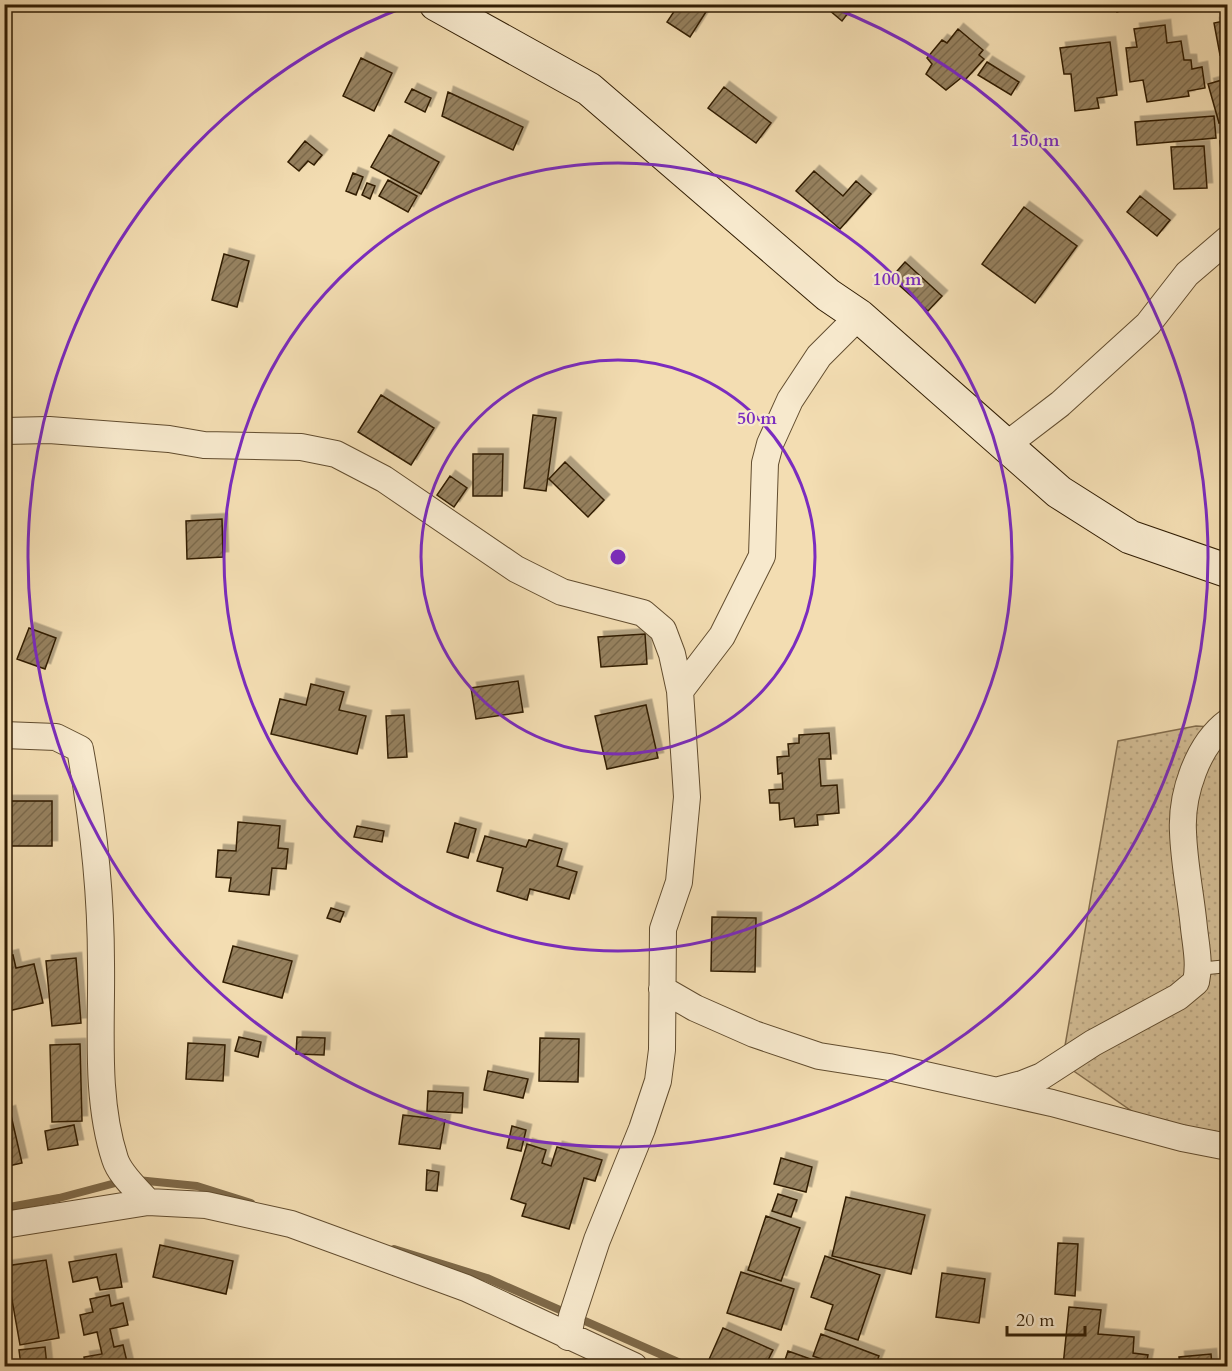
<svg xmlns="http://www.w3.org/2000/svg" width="1232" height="1371" font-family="Cardo,serif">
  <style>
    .park { fill: url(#park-dots); stroke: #826c4c; stroke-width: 1.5 }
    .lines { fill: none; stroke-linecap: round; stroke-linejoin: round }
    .stream { stroke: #7e6948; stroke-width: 8 }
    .building { fill: url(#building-hatch); stroke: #311d03; stroke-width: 1.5; filter: url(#shadow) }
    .lane-casing { stroke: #624d2f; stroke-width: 14 }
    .street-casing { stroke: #624d2f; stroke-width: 28 }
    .secondary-casing { stroke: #311d03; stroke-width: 35 }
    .lane { stroke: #f7e9cd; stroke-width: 12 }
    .street { stroke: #f7e9cd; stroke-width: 26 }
    .secondary { stroke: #f7e9cd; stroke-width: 33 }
    .ring { fill: none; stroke: #7b2cbf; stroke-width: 3 }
    .centre { fill: #7b2cbf; stroke: #f7e9cd; stroke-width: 3 }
    .ring-label { font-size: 18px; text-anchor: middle; font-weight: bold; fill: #7b2cbf; stroke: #f7e9cd; stroke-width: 4.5; stroke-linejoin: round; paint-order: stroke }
  </style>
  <defs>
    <pattern id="park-dots" width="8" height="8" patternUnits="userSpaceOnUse" patternTransform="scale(1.5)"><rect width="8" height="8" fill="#d2bc94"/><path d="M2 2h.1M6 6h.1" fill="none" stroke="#b5a17e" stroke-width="1.8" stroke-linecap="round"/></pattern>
    <pattern id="building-hatch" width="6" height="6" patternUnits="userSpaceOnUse" patternTransform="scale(1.5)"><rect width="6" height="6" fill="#96815e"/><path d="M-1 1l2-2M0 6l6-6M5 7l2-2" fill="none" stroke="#7b694b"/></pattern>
    <filter id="shadow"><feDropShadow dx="5.5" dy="-5.5" stdDeviation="0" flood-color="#0004"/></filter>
  </defs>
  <rect width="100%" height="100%" fill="#f3ddb2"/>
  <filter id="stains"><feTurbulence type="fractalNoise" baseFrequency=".00333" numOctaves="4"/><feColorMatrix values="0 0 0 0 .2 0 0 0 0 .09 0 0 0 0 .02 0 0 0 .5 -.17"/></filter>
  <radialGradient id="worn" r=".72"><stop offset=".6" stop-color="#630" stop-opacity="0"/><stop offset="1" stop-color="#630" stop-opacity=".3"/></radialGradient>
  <path class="park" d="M 1196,726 L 1227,728 L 1227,1142 L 1139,1116 L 1062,1063 L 1118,741 Z"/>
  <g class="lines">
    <path class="stream" d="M 137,1180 L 197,1186 L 251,1203
      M 4,1208 L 59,1198 L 123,1181
      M 394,1249 L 487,1278 L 687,1366"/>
  </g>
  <path class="building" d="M 679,4 L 711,4 L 690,37 L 667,22 Z
    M 822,4 L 855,4 L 842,21 Z
    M 1115,4 L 1139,4 L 1117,12 Z
    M 1228,14 L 1228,53 L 1220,55 L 1214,23 L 1224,21 L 1222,15 Z
    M 1165,25 L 1167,43 L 1181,41 L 1184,60 L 1191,60 L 1192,69 L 1202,67 L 1205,88 L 1188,91 L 1189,96 L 1147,102 L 1143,80 L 1130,82 L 1126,48 L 1137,47 L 1134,29 Z
    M 958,29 L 983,50 L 979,55 L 984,59 L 966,79 L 961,78 L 946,90 L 926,74 L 932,64 L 927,58 L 942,40 L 947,43 Z
    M 1110,42 L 1117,95 L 1097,98 L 1099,108 L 1075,111 L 1071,74 L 1064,74 L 1060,48 Z
    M 361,58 L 392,73 L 374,111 L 343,96 Z
    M 987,62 L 1019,82 L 1011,95 L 978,75 Z
    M 1222,80 L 1228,93 L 1228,121 L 1219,123 L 1208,84 Z
    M 724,87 L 771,123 L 756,143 L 708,108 Z
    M 412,89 L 431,98 L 425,112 L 405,102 Z
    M 448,92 L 523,127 L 513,150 L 442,116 Z
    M 1214,116 L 1216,138 L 1137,145 L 1135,122 Z
    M 389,135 L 439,162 L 421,194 L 371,167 Z
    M 1228,140 L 1228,168 L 1223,169 L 1220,141 Z
    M 305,141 L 322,155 L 314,165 L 308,161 L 299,171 L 288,162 Z
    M 1204,146 L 1207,188 L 1174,189 L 1171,147 Z
    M 814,171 L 843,196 L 856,181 L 871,194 L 840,229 L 796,191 Z
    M 353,173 L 363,177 L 356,195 L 346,191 Z
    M 388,180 L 417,196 L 408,212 L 379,196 Z
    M 367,183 L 375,186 L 370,199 L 362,195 Z
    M 1140,196 L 1170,220 L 1157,236 L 1127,212 Z
    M 1024,207 L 1077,246 L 1035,303 L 982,264 Z
    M 224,254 L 249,261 L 237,307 L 212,300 Z
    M 905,262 L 942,296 L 928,311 L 891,278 Z
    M 381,395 L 434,428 L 411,465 L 358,432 Z
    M 533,415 L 556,418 L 546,491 L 524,488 Z
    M 473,454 L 503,454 L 502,496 L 473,496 Z
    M 565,462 L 604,500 L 588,517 L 549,479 Z
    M 450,476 L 467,488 L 454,507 L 437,495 Z
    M 222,519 L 223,557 L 187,559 L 186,521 Z
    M 29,628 L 56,638 L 45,669 L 17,659 Z
    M 645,634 L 647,664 L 601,667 L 598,637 Z
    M 518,681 L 523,712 L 476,719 L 471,688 Z
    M 311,684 L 344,692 L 339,710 L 366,716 L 357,754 L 271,734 L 280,699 L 306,705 Z
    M 646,705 L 658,758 L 607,769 L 595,716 Z
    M 404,715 L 407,757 L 388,758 L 386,716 Z
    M 829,733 L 831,759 L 819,759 L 821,786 L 837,785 L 839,813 L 817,815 L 818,825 L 795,827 L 794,818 L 780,820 L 779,803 L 770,803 L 769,790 L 783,789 L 782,773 L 778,774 L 777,757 L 789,756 L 788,744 L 799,743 L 799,735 Z
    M 4,801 L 52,801 L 52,846 L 4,846 Z
    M 238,822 L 280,826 L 278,848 L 288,849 L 286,869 L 272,868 L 269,895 L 229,891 L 231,878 L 216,877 L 218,850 L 236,851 Z
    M 455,823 L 476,829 L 468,858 L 447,852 Z
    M 357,826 L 384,831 L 382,842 L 354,837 Z
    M 485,836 L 526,847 L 529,840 L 562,849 L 557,866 L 577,872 L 569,899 L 530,889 L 527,900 L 497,891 L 503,868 L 477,861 Z
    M 331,908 L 344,912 L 340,922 L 327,918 Z
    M 712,917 L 756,918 L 755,972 L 711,971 Z
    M 233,946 L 292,961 L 282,998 L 223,982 Z
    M 13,955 L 16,968 L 34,964 L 43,1003 L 4,1012 L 4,957 Z
    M 76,958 L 81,1023 L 52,1026 L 46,961 Z
    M 239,1037 L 261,1042 L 258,1057 L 235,1051 Z
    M 297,1037 L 325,1038 L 324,1055 L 296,1054 Z
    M 540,1038 L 579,1039 L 578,1082 L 539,1081 Z
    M 188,1043 L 225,1045 L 223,1081 L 186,1079 Z
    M 80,1044 L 82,1121 L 52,1122 L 50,1045 Z
    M 488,1071 L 528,1079 L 523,1098 L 484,1090 Z
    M 428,1091 L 463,1093 L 462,1113 L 427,1111 Z
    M 10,1111 L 22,1163 L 4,1167 L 4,1113 Z
    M 403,1115 L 445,1120 L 440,1149 L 399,1144 Z
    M 74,1125 L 78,1145 L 48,1150 L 45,1131 Z
    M 512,1126 L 526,1130 L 521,1151 L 507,1148 Z
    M 527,1144 L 546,1150 L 542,1163 L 551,1166 L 557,1147 L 602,1160 L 595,1181 L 584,1178 L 569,1229 L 522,1216 L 526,1204 L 511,1199 Z
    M 781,1158 L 812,1167 L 806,1192 L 774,1184 Z
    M 427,1170 L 439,1172 L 437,1191 L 426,1190 Z
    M 778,1194 L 797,1200 L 791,1217 L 772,1211 Z
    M 846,1197 L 925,1215 L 911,1274 L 832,1256 Z
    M 766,1216 L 800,1228 L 781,1281 L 748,1270 Z
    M 1058,1243 L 1078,1244 L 1075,1296 L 1055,1294 Z
    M 160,1245 L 233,1261 L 226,1294 L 153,1277 Z
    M 116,1254 L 122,1287 L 100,1290 L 97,1277 L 73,1282 L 69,1262 Z
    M 825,1256 L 880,1275 L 858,1340 L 825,1329 L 833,1305 L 811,1297 Z
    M 46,1260 L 59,1338 L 20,1345 L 6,1266 Z
    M 741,1272 L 794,1289 L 781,1330 L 727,1313 Z
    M 942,1273 L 985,1279 L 979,1323 L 936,1317 Z
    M 109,1295 L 111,1306 L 123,1303 L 128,1325 L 110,1329 L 114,1347 L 123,1345 L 128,1366 L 86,1366 L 84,1357 L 102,1354 L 97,1332 L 84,1335 L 80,1315 L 93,1312 L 90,1299 Z
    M 1069,1307 L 1101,1310 L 1098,1334 L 1134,1337 L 1133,1353 L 1148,1355 L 1146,1366 L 1063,1366 Z
    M 723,1328 L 773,1350 L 765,1366 L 712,1366 L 707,1364 Z
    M 821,1334 L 879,1356 L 875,1366 L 841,1366 L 813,1356 Z
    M 45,1347 L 47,1366 L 21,1366 L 19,1350 Z
    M 788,1351 L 830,1366 L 783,1366 Z
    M 1211,1354 L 1212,1366 L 1180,1366 L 1179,1357 Z"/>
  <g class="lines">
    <g class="lane-casing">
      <path id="lane" d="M 1198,969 L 1228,966"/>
    </g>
    <g class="street-casing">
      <path id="street" d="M 4,431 L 49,430 L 169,439 L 204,445 L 301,447 L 336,454 L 384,479 L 516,569 L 562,592 L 643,613 L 663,630 L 672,654 L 680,691 L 687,797 L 679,882 L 663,929 L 662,1050 L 658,1081 L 642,1129 L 597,1240 L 572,1316 L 568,1337
        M 1005,446 L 1060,404 L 1148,324 L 1187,274 L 1228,239
        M 680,691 L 722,636 L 762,556 L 765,463 L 770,444 L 790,400 L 819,356 L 859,316
        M 4,735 L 56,737 L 80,749 C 93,820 101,891 101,963 C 102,1026 95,1098 115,1159 C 120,1175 137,1189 148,1202
        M 662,989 L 695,1008 L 754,1034 L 819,1056 L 889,1067 L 1052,1103 L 1182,1138 L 1228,1147
        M 999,1090 L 1022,1084 L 1042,1076 L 1093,1043 L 1178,997 L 1196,982 C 1200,964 1196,946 1194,928 C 1191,896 1184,864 1183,832 C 1181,795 1197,745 1228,722
        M 4,1225 L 148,1202 L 206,1205 L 291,1224 L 466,1288 L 634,1366"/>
    </g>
    <g class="secondary-casing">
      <path id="secondary" d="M 436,4 L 589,89 L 828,295 L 859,316 L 1059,492 L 1130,537 L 1228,571"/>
    </g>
    <use href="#lane" class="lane"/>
    <use href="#street" class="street"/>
    <use href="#secondary" class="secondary"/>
  </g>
  <g class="ring">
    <circle cx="618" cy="557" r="197"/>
    <circle cx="618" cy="557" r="394"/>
    <path d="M829 6A590 590 0 1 1 407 6"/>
  </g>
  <circle cx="618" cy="557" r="9" class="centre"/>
  <g class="ring-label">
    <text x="1035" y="146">150 m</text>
    <text x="897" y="285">100 m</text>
    <text x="757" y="424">50 m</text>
  </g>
  <rect width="1232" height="1371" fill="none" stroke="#f3ddb2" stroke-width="24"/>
  <rect x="6" y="6" width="1220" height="1359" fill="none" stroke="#311d03" stroke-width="3"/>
  <rect x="12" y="12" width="1208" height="1347" fill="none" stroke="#311d03" stroke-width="1.5"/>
  <path d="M1007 1326v9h78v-9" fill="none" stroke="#311d03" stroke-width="3"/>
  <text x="1016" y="1326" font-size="18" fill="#311d03" stroke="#f7e9cd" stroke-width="4.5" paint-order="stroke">20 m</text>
  <rect width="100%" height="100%" filter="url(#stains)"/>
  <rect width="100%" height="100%" fill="url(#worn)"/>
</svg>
